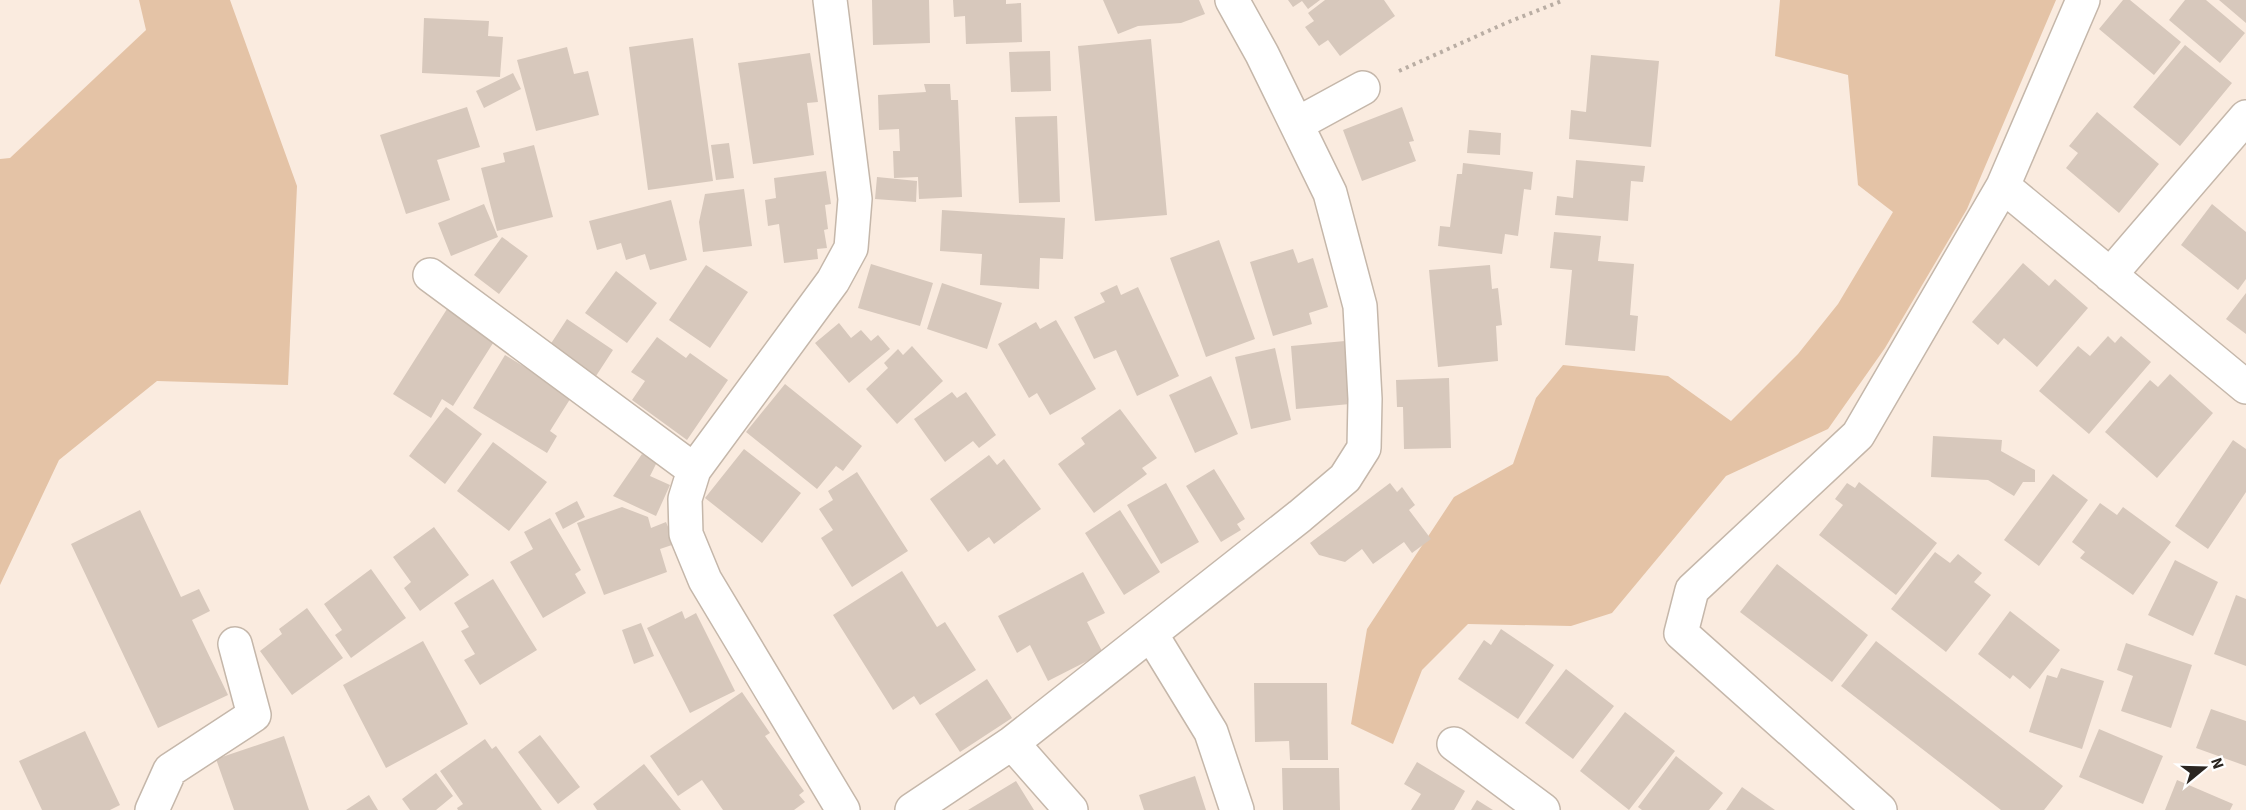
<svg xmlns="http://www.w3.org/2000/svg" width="2246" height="810" font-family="'Source Sans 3',sans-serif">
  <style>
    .green { fill: #e4c3a6 }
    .building { fill: #d7c8bc }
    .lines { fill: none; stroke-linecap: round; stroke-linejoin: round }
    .minor-casing { stroke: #c5b7aa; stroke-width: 36 }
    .path { stroke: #b9ada3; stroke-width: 4; stroke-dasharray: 3 4.5; stroke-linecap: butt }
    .minor { stroke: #fff; stroke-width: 33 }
  </style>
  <rect width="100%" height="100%" fill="#faebdf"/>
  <path class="green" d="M 139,0 L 230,0 L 297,186 L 288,385 L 157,381 L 59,460 L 0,585 L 0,159 L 10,158 L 146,30 Z
    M 1780,0 L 2056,0 L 1967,209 L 1885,348 L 1828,429 L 1726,476 L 1612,613 L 1571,626 L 1468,624 L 1422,670 L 1393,744 L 1351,724 L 1367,629 L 1454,497 L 1513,464 L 1536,398 L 1563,365 L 1668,376 L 1731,421 L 1798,354 L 1838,304 L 1893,212 L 1858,185 L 1848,75 L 1775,56 Z"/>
  <path class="building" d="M 872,0 L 929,0 L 930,43 L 873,45 Z
    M 953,0 L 1006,0 L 1006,4 L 1021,3 L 1022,42 L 966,44 L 965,16 L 954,17 Z
    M 1103,0 L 1199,0 L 1205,14 L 1181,23 L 1138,26 L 1118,34 Z
    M 1288,0 L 1320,0 L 1308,9 L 1302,1 L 1293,7 Z
    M 1325,0 L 1384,0 L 1395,16 L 1340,56 L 1328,40 L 1319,46 L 1305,27 L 1314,21 L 1308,13 Z
    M 2123,0 L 2130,0 L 2181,42 L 2154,75 L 2099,29 Z
    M 2185,0 L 2206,0 L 2245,33 L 2220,63 L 2169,20 Z
    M 2219,0 L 2246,0 L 2246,23 Z
    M 424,18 L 489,21 L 488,36 L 503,37 L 500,77 L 422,73 Z
    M 693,38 L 713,181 L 648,190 L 629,47 Z
    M 1151,39 L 1167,215 L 1095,221 L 1078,46 Z
    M 2185,45 L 2232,83 L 2180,146 L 2133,107 Z
    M 567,47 L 574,74 L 588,71 L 599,115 L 536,131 L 517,60 Z
    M 1050,51 L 1051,91 L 1011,92 L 1009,52 Z
    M 810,53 L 818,102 L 807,103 L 814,155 L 753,164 L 738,63 Z
    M 1591,55 L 1659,61 L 1651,147 L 1569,139 L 1571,110 L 1586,112 Z
    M 513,73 L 521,89 L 484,108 L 476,91 Z
    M 924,84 L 950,84 L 951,100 L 958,100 L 962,197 L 919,199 L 918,177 L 894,178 L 893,151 L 900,151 L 899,129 L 879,130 L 878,95 L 926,92 Z
    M 467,107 L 480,147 L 437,160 L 450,200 L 406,214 L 380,135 Z
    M 1402,107 L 1414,141 L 1409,142 L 1416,161 L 1362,181 L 1343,130 Z
    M 2097,112 L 2159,164 L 2119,213 L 2066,168 L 2078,153 L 2069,146 Z
    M 1057,116 L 1060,202 L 1019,203 L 1015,117 Z
    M 1469,130 L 1501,133 L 1500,155 L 1467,153 Z
    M 729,143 L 734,178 L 716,180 L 711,145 Z
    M 534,145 L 553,217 L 497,231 L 481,168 L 505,162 L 503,153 Z
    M 1576,160 L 1645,166 L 1643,182 L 1631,181 L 1628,221 L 1555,215 L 1557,196 L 1573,198 Z
    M 1463,163 L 1533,172 L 1531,190 L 1524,189 L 1518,236 L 1505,234 L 1502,254 L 1438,246 L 1440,226 L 1450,227 L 1457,174 L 1462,174 Z
    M 826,171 L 831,204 L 825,205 L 828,229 L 824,230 L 827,248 L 817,249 L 818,259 L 784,263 L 779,224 L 768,226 L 765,200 L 776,198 L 774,178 Z
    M 877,177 L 917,181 L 916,202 L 875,199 Z
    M 744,189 L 752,246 L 703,252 L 699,222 L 705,194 Z
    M 671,200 L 687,260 L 650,270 L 645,254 L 626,260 L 621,243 L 597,250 L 589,221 Z
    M 484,204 L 498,237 L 451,256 L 438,223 Z
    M 2212,204 L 2246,232 L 2246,279 L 2238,290 L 2181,245 Z
    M 942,210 L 1065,218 L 1063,259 L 1040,258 L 1039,289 L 980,285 L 982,254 L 940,251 Z
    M 1554,232 L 1601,236 L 1598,261 L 1634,264 L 1630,315 L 1638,316 L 1635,351 L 1565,345 L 1572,270 L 1550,268 Z
    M 502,237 L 528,256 L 499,294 L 474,275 Z
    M 1219,240 L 1255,339 L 1206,357 L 1170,258 Z
    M 1293,249 L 1298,263 L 1313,258 L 1328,307 L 1309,313 L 1312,324 L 1273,336 L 1250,262 Z
    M 2023,263 L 2049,286 L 2055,279 L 2088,308 L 2037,367 L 2004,338 L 1998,345 L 1972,322 Z
    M 871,264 L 933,283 L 920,326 L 858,308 Z
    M 706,265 L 748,292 L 710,348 L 669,320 Z
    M 1490,265 L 1492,289 L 1498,288 L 1502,325 L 1496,326 L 1498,361 L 1438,367 L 1429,270 Z
    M 616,271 L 657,303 L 627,343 L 585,313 Z
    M 942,283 L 1002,303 L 987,349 L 927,329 Z
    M 1117,285 L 1121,295 L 1138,287 L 1179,376 L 1137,396 L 1116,350 L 1094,359 L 1074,317 L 1105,302 L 1100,293 Z
    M 2246,293 L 2246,334 L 2226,319 Z
    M 447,309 L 495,340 L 453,406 L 442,399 L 431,418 L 393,394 Z
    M 567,319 L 613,350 L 596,376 L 550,345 Z
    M 1056,320 L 1096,389 L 1050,415 L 1037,393 L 1029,398 L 998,344 L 1036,322 L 1040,329 Z
    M 839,323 L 851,338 L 861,330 L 871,341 L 878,335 L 890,349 L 849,383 L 815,343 Z
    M 2108,336 L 2115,343 L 2121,336 L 2151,362 L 2089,434 L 2039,391 L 2078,346 L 2090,356 Z
    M 657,337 L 686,358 L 690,353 L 728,380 L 687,440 L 632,400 L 645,381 L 631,372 Z
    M 1345,341 L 1350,404 L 1296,409 L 1291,346 Z
    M 912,346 L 943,381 L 897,424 L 866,389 L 888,368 L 884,363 L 898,349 L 903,355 Z
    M 1275,348 L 1291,420 L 1251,429 L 1235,357 Z
    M 505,355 L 572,396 L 550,431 L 557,436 L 547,453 L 473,408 Z
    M 2170,374 L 2213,413 L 2157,478 L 2105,432 L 2150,380 L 2158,387 Z
    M 1211,376 L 1238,434 L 1195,453 L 1169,395 Z
    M 1449,378 L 1451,448 L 1404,449 L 1403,407 L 1397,407 L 1396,380 Z
    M 785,384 L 862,446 L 843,471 L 836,466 L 817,489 L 746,432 Z
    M 952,392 L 957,398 L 966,392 L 996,435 L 979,448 L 973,441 L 945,462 L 914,419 Z
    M 446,407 L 482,434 L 445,484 L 409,456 Z
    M 1120,409 L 1157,458 L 1142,468 L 1147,474 L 1094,513 L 1058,464 L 1085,444 L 1081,438 Z
    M 1933,436 L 2002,440 L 2001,451 L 2035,470 L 2035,482 L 2023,482 L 2014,496 L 1988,480 L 1931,477 Z
    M 2233,440 L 2246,449 L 2246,492 L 2208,549 L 2175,526 Z
    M 493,442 L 547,482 L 509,531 L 457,491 Z
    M 744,449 L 801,493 L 762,543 L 705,498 Z
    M 642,454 L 657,462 L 650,476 L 670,485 L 656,516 L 613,496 Z
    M 989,455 L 997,465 L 1004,459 L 1041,509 L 994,544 L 989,537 L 968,552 L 930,499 Z
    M 1214,469 L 1245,519 L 1237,524 L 1241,530 L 1221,542 L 1186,486 Z
    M 857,472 L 908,551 L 852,587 L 821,538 L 833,530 L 819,509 L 833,500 L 828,491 Z
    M 2053,474 L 2088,500 L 2039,566 L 2004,540 Z
    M 1859,482 L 1937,543 L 1896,595 L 1819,535 L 1843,505 L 1835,499 L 1847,483 L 1855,488 Z
    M 1166,483 L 1199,542 L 1161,564 L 1127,505 Z
    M 1390,483 L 1397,492 L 1402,487 L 1415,505 L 1409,510 L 1431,539 L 1412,553 L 1404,542 L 1373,564 L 1362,549 L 1345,562 L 1319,555 L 1310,543 Z
    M 577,501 L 585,517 L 563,529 L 555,513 Z
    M 2100,503 L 2117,515 L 2123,507 L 2171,542 L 2133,595 L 2080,558 L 2085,552 L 2072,542 Z
    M 622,507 L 648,517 L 651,528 L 666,522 L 675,544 L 660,549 L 667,572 L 604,595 L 577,523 Z
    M 140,510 L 181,597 L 199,589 L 210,611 L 192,620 L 228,695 L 158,728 L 71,544 Z
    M 1120,510 L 1160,572 L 1124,595 L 1085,533 Z
    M 550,518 L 581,570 L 575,574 L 586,593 L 543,618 L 510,562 L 533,549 L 524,532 Z
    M 434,527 L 469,575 L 420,611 L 404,588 L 411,582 L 393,557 Z
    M 1935,552 L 1950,563 L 1958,554 L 1982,573 L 1974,582 L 1991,595 L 1946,652 L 1891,609 Z
    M 2175,560 L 2218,582 L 2193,636 L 2148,615 Z
    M 1777,564 L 1868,635 L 1832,682 L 1740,612 Z
    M 371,569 L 406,618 L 351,658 L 335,635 L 342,630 L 324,604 Z
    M 902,571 L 937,627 L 945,622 L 976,670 L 920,705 L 914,696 L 893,710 L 833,615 Z
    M 1083,572 L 1105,613 L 1087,622 L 1103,653 L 1048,681 L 1030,645 L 1017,653 L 998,616 Z
    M 493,579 L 537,650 L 480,685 L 464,660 L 475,654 L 461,631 L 469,627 L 454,603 Z
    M 2236,595 L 2246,599 L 2246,666 L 2214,654 Z
    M 307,608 L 343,658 L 292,695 L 260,651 L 282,634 L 279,629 Z
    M 682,611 L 685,619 L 696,613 L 735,691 L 690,713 L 647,628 Z
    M 2010,611 L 2060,650 L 2030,689 L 2013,675 L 2010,679 L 1978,654 Z
    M 641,623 L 654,656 L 634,664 L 622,630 Z
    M 1501,629 L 1554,665 L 1518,719 L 1458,679 L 1484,640 L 1491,645 Z
    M 423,641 L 468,724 L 386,768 L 343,685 Z
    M 1876,641 L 2063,786 L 2044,810 L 2001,810 L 1841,686 Z
    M 2126,643 L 2192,665 L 2171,728 L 2121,711 L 2133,676 L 2117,670 Z
    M 2061,668 L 2104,681 L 2082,749 L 2029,732 L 2047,675 L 2057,678 Z
    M 1566,669 L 1614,706 L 1573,759 L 1525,723 Z
    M 987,679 L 1012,718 L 960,752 L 935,714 Z
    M 1254,683 L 1327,683 L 1328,760 L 1290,760 L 1289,741 L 1255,742 Z
    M 742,692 L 770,733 L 765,736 L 804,791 L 799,795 L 805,802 L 794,810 L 723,810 L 702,780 L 678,796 L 650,756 Z
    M 2211,709 L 2246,721 L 2246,766 L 2196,748 Z
    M 1625,712 L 1675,751 L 1629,810 L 1580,771 Z
    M 2099,729 L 2163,756 L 2143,804 L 2079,777 Z
    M 85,731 L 120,805 L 110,810 L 42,810 L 19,761 Z
    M 540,735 L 580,787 L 558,804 L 518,752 Z
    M 284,736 L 309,810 L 234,810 L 216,759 Z
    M 485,739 L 492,749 L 496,746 L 542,810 L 458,810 L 457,808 L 463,804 L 440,771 Z
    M 1676,756 L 1723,793 L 1709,810 L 1642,810 L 1638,807 Z
    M 1417,762 L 1465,791 L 1454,810 L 1411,810 L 1421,794 L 1404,784 Z
    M 644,764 L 681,810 L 597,810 L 593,804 Z
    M 1282,768 L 1339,768 L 1340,810 L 1283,810 Z
    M 436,773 L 453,796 L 436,810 L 410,810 L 402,799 Z
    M 1195,776 L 1206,810 L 1144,810 L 1139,795 Z
    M 2177,780 L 2233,804 L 2230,810 L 2165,810 Z
    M 1016,781 L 1034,810 L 968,810 Z
    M 1742,787 L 1775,810 L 1726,810 Z
    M 369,795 L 378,810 L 346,810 Z
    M 1477,800 L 1493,810 L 1471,810 Z"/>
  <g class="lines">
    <g class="minor-casing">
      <path id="minor" d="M 830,0 L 855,199 L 851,248 L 833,281 L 694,470 L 685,499 L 686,534 L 705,580 L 843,810
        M 1297,124 L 1363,88
        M 2003,186 L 2246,387
        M 430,275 L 694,470
        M 2110,275 L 2246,117
        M 1151,634 L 1211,732 L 1237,810
        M 1012,743 L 1071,810
        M 1454,744 L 1543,810
        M 152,810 L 170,770 L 254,715 L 235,644
        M 912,810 L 1012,743 L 1300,516 L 1345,478 L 1364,448 L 1365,399 L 1360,306 L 1330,193 L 1262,54 L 1232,0
        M 1880,810 L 1681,633 L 1692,590 L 1858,435 L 2003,186 L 2083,0"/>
    </g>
    <path class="path" d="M 1399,71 L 1506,23 L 1564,0"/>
    <use href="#minor" class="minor"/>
  </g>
  <g transform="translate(2204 768) rotate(71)" stroke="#ffffff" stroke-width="4.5" paint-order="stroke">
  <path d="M0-4.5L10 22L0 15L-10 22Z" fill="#2b2621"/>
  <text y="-9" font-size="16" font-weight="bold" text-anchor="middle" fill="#2b2621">N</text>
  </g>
</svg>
